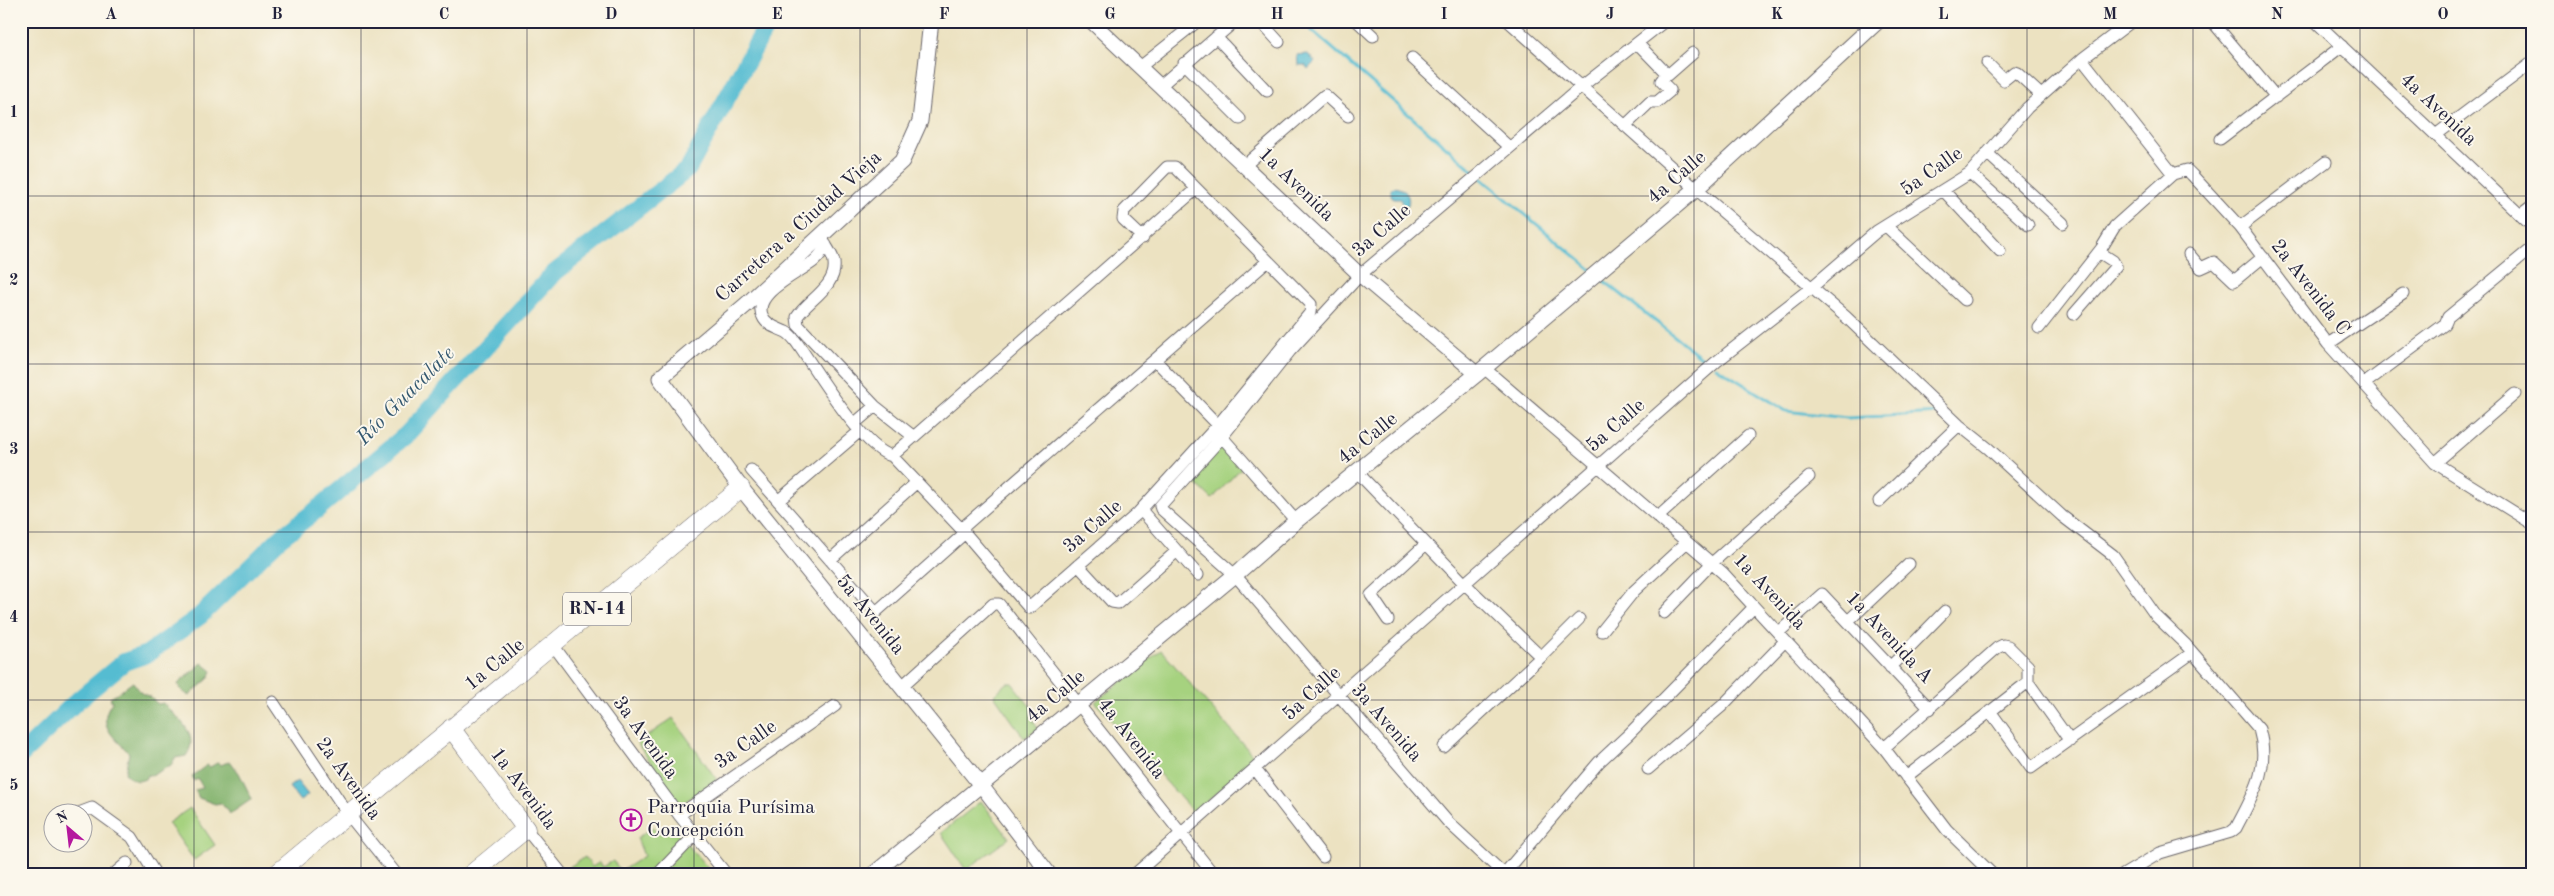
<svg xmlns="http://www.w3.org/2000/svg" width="2554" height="896" font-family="'Old Standard TT',serif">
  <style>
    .green { fill: #a6d27f; stroke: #647a5d }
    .forest { fill: #84b46e; stroke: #536b54 }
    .water { fill: #54bcd1; stroke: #3b6f86 }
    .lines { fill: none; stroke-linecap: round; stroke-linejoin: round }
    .stream { stroke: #54bcd1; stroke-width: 3 }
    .river { stroke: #54bcd1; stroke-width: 18 }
    .minor-casing { stroke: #69656a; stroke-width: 13 }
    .tertiary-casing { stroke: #69656a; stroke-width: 16 }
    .secondary-casing { stroke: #69656a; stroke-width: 17 }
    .primary-casing { stroke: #69656a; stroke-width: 19 }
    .minor { stroke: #fff; stroke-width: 11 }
    .tertiary { stroke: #fff; stroke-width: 14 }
    .secondary { stroke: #fff; stroke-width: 15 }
    .primary { stroke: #fff; stroke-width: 18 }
    .grid { fill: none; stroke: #22223b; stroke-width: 1; stroke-opacity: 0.55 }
    .labels { text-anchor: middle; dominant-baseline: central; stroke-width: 4; stroke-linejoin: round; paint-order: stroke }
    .shield { fill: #fbf7ec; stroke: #636270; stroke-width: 1 }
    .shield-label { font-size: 19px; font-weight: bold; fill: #22223b }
    .street-label { font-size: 20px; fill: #22223b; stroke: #fbf7ec }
    .poi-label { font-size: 20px; fill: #22223b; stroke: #fbf7ec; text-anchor: start }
    .water-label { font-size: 21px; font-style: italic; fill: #345870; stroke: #fbf7ec }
    .neatline { fill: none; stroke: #22223b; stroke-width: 2 }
    .grid-label { font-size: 16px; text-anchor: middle; font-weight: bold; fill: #22223b }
  </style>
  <rect width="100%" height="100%" fill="#fbf7ec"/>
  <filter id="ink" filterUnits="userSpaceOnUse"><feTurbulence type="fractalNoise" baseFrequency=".02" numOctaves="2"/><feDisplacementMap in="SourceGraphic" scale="10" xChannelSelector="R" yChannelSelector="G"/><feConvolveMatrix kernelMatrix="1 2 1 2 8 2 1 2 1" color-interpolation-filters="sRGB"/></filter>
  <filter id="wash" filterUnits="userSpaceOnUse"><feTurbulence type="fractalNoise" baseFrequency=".0096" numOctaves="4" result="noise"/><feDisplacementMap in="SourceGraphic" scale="20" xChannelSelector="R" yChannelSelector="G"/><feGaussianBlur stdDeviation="1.12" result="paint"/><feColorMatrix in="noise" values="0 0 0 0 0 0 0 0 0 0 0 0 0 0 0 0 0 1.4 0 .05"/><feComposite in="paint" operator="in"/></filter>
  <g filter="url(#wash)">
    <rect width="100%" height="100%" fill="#ece2c1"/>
    <path class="green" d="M 1223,443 L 1245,464 L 1212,499 L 1189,477 Z
      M 1161,650 L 1256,759 L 1194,813 L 1095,702 Z
      M 1007,683 L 1012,683 L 1037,715 L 1032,719 L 1038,729 L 1024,738 L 994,695 Z
      M 673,718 L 717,780 L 680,805 L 637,743 Z
      M 981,801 L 1009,838 L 966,870 L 941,833 Z
      M 190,808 L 215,845 L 194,860 L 168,823 Z
      M 653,827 L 660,834 L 673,828 L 712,873 L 571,875 L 566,869 L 585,857 L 592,867 L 600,862 L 603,867 L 613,861 L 621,871 L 644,856 L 637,838 Z"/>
    <path class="forest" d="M 202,663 L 212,671 L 209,678 L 189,696 L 182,691 L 178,684 Z
      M 133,682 L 141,693 L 150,697 L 158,704 L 163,703 C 178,719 201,734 186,756 L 175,758 L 171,765 L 151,776 L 147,775 L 145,779 C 136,783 132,780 125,773 L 129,753 C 113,736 96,725 112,702 L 110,698 Z
      M 230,761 L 239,773 L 252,799 L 230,814 L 221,803 L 215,804 L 199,798 L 195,790 L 203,788 L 198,779 L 194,781 L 192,776 L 207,765 L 210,767 L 217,763 L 221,765 Z"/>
    <path class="water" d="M 1308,54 L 1315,62 L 1308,69 L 1305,65 L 1298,65 L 1297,55 Z
      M 1394,187 C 1404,188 1411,195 1408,205 L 1403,206 L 1400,199 L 1394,199 L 1391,195 L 1390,190 Z
      M 297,781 L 308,795 L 300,801 L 289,787 Z"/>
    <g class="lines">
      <path class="stream" d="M 1301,21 L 1476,173
        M 1480,177 L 1593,271
        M 1599,277 L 1710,364
        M 1716,367 L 1786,411 L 1847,418 L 1940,413"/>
      <path class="river" d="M 21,755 L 77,701 L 124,662 L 147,654 L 200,616 L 279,539 L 314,512 L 406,435 L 553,274 L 688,169 L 769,21"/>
    </g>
  </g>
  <g filter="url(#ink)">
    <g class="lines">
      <g class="minor-casing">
        <path id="minor" d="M 1260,21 L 1279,42
          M 1357,21 L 1373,36
          M 1508,21 L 1696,189 L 1846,317 L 1959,425 L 1989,449 L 2062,516 L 2113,555 L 2156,616 L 2186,645 L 2259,729 C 2271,768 2253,795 2236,828 L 2231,832 L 2160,853 L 2123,875
          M 2212,21 L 2276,97
          M 2315,21 L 2533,227
          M 1216,37 L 1267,91
          M 1637,43 L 1668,75 L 1693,53
          M 1412,58 L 1509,147
          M 2082,59 L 2173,174 L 2187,170 L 2192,175 L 2240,227 L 2328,344 L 2435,463 L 2533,524
          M 1184,63 L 1240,119
          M 1987,63 L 2004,80 L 2014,72 L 2017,73 L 2041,95
          M 1140,67 L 1198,21
          M 1160,86 L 1235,21
          M 1625,126 L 1650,102 L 1657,102 L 1669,92 L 1670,90 L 1661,81 L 1667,73
          M 2437,134 L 2533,62
          M 2220,139 L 2342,46
          M 1987,153 L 2063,223
          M 1244,166 L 1325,95 L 1348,116
          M 1970,173 L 2028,225
          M 1943,190 L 2000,251
          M 2520,215 L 2533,205
          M 1886,226 L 1965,300
          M 2240,227 L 2326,162
          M 824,242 C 827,248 834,256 834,263 C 837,286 808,300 797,317 L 798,325 L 875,406 L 914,437
          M 826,245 C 823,251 820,256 814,261 C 801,272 750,294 763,317 C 767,326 778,328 786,332 C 790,334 794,339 797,343 C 816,370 862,448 892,456 L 965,533 L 1029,608 L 1137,514 L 1218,425 L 1310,313 L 1311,304 L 1175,167 L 1167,167 L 1124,211 L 1123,219 L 1143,238
          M 2189,254 L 2201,268 L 2214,262 L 2234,281 L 2263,257
          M 2074,314 L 2116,266 L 2113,261 L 2099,252
          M 2039,328 L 2101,249 L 2115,226 L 2173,174
          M 2328,344 L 2403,294
          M 1155,360 L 1218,425
          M 1484,368 L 1723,573 L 1884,748 L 1947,830 L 1993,875
          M 2364,384 L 2445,324 L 2448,317 L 2533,247
          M 854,424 L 875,406
          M 1222,437 L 1296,521
          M 892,456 L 1196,189
          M 2435,463 L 2515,394
          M 751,470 L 876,612 L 965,533
          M 1358,473 L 1464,583 L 1541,657
          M 778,501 L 860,431
          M 1879,501 L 1959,425
          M 1141,510 L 1198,575
          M 1658,517 L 1748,436
          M 961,529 L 1268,261
          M 830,560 L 917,482
          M 1078,565 L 1112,602 L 1118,603 L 1177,551
          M 1664,613 L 1712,563 L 1809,477
          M 1388,620 L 1371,595 L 1426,544
          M 1848,621 L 1909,564
          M 1602,631 L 1634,591 L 1687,542
          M 1779,632 L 1822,594 L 1930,709
          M 553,645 L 679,815 L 727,875
          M 1890,667 L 1945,611
          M 2028,682 L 2070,741
          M 901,687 L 993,604 L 999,604 L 1214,875
          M 273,702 L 348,814 L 397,875
          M 1990,711 L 2031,768 L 2192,653
          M 1444,747 L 1541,657 L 1579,619
          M 1884,748 L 1997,648 L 2003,645 L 2008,646 L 2028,666 L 2028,682 L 1906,777
          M 1255,769 L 1323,857
          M 1648,769 L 1722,706 L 1785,641
          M 76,814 L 92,808 L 132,837 L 156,875
          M 679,815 L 835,706
          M 526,829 L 563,875
          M 1504,874 L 1599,762 L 1629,734 L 1754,607
          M 113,875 L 127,863
          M 657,875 L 695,835
          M 1134,875 L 1716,362 L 1812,287 L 1877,231 L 1970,173 L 2027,108 L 2082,59 L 2132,21
          M 1505,875 L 1448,822 L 1235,575 L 1161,509 L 1160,506 L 1222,437 L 1290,351 L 1360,275 L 1581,87 L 1665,21"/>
      </g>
      <g class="tertiary-casing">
        <path id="tertiary" d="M 1091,21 L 1360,275 L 1477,374
          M 872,875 L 981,785 L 1050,875"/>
      </g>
      <g class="secondary-casing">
        <path id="secondary" d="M 931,21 L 920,121 L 902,161 L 747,304 L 660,378 L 741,488 L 981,785 L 1235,575 L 1296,521 L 1477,374 L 1696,189 L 1878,21"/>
      </g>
      <g class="primary-casing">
        <path id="primary" d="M 451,728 L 526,829 L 470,875
          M 275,875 L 741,488"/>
      </g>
      <use href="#minor" class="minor"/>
      <use href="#tertiary" class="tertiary"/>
      <use href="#secondary" class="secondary"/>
      <use href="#primary" class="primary"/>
    </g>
  </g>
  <path class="grid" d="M 194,21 L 194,875M 361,21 L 361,875M 527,21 L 527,875M 694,21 L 694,875M 860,21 L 860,875M 1027,21 L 1027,875M 1194,21 L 1194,875M 1360,21 L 1360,875M 1527,21 L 1527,875M 1694,21 L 1694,875M 1860,21 L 1860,875M 2027,21 L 2027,875M 2193,21 L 2193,875M 2360,21 L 2360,875M 21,196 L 2533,196M 21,364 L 2533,364M 21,532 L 2533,532M 21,700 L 2533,700"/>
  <defs>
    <g id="church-ring" transform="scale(1.125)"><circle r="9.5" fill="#fbf7ec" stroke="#b5179e" stroke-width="1.5"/><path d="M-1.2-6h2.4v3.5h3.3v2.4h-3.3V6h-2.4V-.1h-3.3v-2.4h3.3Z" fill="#b5179e"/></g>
  </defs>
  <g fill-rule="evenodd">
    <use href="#church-ring" x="631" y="820"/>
  </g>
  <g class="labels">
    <rect class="shield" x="563" y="592.5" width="68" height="33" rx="4"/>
    <g class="shield-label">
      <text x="597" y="609">RN-14</text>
    </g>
    <g class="street-label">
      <text transform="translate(2438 110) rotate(43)">4a Avenida</text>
      <text transform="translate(1932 172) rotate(-35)">5a Calle</text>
      <text transform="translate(1677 178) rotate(-41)">4a Calle</text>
      <text transform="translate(1296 185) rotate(44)">1a Avenida</text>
      <text transform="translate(799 227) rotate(-42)">Carretera a Ciudad Vieja</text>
      <text transform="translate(1382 231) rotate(-41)">3a Calle</text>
      <text transform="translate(2310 288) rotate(52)">2a Avenida C</text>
      <text transform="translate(1616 426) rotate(-41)">5a Calle</text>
      <text transform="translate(1368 439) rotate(-39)">4a Calle</text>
      <text transform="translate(1093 527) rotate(-41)">3a Calle</text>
      <text transform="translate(1769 592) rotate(47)">1a Avenida</text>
      <text transform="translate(870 615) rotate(51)">5a Avenida</text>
      <text transform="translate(1889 638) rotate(47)">1a Avenida A</text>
      <text transform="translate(495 665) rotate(-39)">1a Calle</text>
      <text transform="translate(1312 694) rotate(-42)">5a Calle</text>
      <text transform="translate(1056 697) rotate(-40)">4a Calle</text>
      <text transform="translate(1386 723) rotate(49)">3a Avenida</text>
      <text transform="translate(645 738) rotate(54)">3a Avenida</text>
      <text transform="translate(1131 739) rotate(52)">4a Avenida</text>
      <text transform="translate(746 745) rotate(-35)">3a Calle</text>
      <text transform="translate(348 779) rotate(54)">2a Avenida</text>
      <text transform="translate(523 789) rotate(53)">1a Avenida</text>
    </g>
    <g class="poi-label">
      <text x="647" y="808">Parroquia Purísima<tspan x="647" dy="23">Concepción</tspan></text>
    </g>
    <g class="water-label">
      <text transform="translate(406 396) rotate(-45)">Río Guacalate</text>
    </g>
  </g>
  <rect width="2554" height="896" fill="none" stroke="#fbf7ec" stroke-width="55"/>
  <g transform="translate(68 828) rotate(332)"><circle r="24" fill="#fbf7ec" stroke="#a4a2a5"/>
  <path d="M0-4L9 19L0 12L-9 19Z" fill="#b5179e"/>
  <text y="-8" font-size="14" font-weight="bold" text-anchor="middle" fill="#22223b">N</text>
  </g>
  <rect x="28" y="28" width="2498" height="840" class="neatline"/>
  <g class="grid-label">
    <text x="111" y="19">A</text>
    <text x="277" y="19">B</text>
    <text x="444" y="19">C</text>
    <text x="611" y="19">D</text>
    <text x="777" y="19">E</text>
    <text x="944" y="19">F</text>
    <text x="1110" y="19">G</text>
    <text x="1277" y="19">H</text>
    <text x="1444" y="19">I</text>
    <text x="1610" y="19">J</text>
    <text x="1777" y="19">K</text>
    <text x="1943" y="19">L</text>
    <text x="2110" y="19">M</text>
    <text x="2277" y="19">N</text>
    <text x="2443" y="19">O</text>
    <text x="14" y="117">1</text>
    <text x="14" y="285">2</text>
    <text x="14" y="454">3</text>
    <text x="14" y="622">4</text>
    <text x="14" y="790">5</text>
  </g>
</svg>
